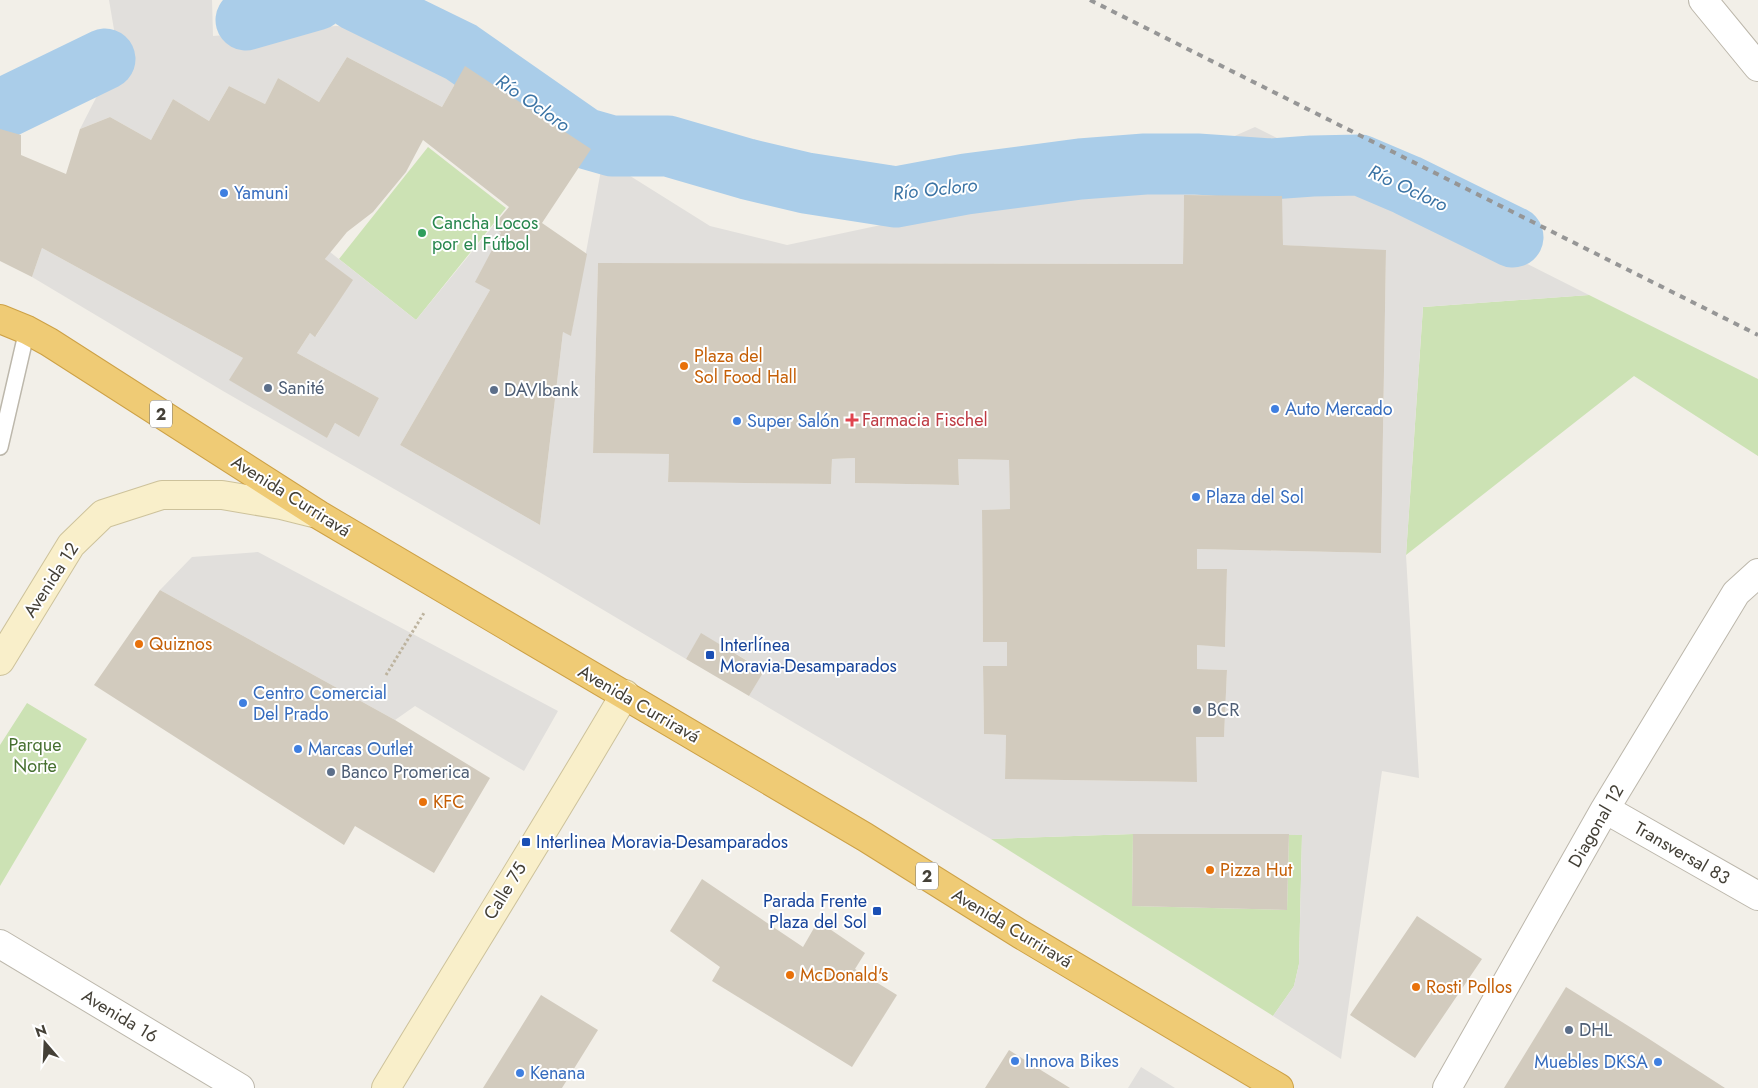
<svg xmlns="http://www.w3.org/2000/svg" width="1758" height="1088" font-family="Jost,sans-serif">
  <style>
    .green { fill: #cce2b4 }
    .parking { fill: #e1dfdc; fill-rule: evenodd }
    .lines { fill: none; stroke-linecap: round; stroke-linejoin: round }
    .river { stroke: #aacde9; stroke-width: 61 }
    .building { fill: #d2cbbe }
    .lane-casing { stroke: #bcb7ab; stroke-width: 18 }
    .street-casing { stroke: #bcb7ab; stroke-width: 30 }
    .secondary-casing { stroke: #cdc29b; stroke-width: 30 }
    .highway-casing { stroke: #cda146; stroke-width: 30 }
    .path { stroke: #bdb39e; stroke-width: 3; stroke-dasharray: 2.5 2.5; stroke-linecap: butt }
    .lane { stroke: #fff; stroke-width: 15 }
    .street { stroke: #fff; stroke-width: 28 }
    .secondary { stroke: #f9efca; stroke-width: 28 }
    .highway { stroke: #efcb75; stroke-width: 28 }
    .rail { stroke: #969696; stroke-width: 4; stroke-dasharray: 6 6; stroke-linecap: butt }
    .shop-dot { fill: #3f7fe0; stroke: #fff; stroke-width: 2 }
    .leisure-dot { fill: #2e9e5b; stroke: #fff; stroke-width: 2 }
    .food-dot { fill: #e8710a; stroke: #fff; stroke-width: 2 }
    .service-dot { fill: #5c6f8a; stroke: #fff; stroke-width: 2 }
    .health-dot { fill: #e0444e; stroke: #fff; stroke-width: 2 }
    .transit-dot { fill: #1a4fb4; stroke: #fff; stroke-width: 2 }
    .labels { text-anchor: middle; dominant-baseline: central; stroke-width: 4; stroke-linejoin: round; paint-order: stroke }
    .shield { fill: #fff; stroke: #7c7973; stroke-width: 1 }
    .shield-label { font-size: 16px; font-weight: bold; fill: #444037 }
    .shop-label { font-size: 18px; fill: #366cbe; stroke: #fff; text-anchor: start }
    .leisure-label { font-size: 18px; fill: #27864d; stroke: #fff; text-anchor: start }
    .food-label { font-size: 18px; fill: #c56008; stroke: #fff; text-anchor: start }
    .service-label { font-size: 18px; fill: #4e5e75; stroke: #fff; text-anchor: start }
    .health-label { font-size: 18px; fill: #be3a42; stroke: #fff; text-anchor: start }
    .street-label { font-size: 18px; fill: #444037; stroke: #fff }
    .transit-label { font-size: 18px; fill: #164399; stroke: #fff; text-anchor: start }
    .park-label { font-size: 18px; fill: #467030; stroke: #fff }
    .water-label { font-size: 19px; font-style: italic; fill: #3b74a5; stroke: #fff }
  </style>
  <rect width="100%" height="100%" fill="#f2efe8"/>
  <path class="green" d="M 428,147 L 506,208 L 416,320 L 339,259 Z
    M 1589,295 L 1758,379 L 1758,456 L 1634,376 L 1406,555 L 1423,307 Z
    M 27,703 L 87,739 L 0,886 L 0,745 Z
    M 1133,834 L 1132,906 L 1287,910 L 1289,834 L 1302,835 L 1299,964 L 1294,986 L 1273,1016 L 991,839 Z"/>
  <path class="parking" d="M 109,0 L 212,0 L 213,36 L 336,26 L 393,29 L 465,66 L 442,107 L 347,57 L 319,102 L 278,78 L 265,104 L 229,86 L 209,121 L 173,99 L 151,140 L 110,117 L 80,129 L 100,90 L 122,77 Z
    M 1255,127 L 1589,295 L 1423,307 L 1406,555 L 1419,778 L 1382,771 L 1341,1059 L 1273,1016 L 1294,986 L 1299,964 L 1302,835 L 1133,834 L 991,839 L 749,696 L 764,670 L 701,634 L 686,659 L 541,573 L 223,391 L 32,277 L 42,248 L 243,358 L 327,438 L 335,423 L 359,437 L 379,398 L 297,353 L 310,333 L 316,336 L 352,280 L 325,259 L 330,252 L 416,320 L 493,226 L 501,233 L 490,290 L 400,445 L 540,525 L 563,332 L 571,335 L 603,159 L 710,226 L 787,245 L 914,218 L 1026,188 L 1162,168 ZM 1184,195 L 1281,196 L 1283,245 L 1386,251 L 1381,553 L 1197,549 L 1197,569 L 1227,569 L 1225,646 L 1197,645 L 1197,669 L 1227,670 L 1224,736 L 1196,737 L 1196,782 L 1005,779 L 1006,735 L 984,734 L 983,666 L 1007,666 L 1007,642 L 983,641 L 982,510 L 1010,509 L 1009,460 L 958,459 L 959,485 L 855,483 L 855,458 L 832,459 L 831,484 L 668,482 L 669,454 L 593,453 L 598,263 L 1183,264 Z
    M 258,552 L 558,711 L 524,771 L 415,706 L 395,720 L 160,590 L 192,557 Z
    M 1141,1067 L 1175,1088 L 1128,1088 Z"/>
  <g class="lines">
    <path class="river" d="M 355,0 L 461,52 L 584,138 L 612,146 L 668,146 L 747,169 L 806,183 L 896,197 L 966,184 L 1080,169 L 1145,164 L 1197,164 L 1270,169 L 1312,166 L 1360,165 L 1407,185 L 1513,237
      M 246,20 L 316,0
      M 0,110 L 105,59"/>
  </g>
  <path class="building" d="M 347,57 L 442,107 L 465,66 L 591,149 L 542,223 L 587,254 L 571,336 L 563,332 L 540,525 L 400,445 L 490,290 L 475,282 L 501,233 L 493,226 L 509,207 L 423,140 L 406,172 L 373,212 L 347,232 L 325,259 L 353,280 L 315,337 L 310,333 L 297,353 L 379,398 L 359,437 L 335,423 L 327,438 L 229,380 L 243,358 L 42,248 L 32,277 L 0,261 L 0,129 L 21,135 L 21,155 L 66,174 L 80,129 L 110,117 L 151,140 L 173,99 L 209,121 L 229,86 L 265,104 L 278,78 L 319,102 Z
    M 1184,195 L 1282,196 L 1283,245 L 1386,250 L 1381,553 L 1197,549 L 1197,569 L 1227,569 L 1225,647 L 1197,645 L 1197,669 L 1227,670 L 1224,737 L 1196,737 L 1197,782 L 1005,779 L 1006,735 L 984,734 L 983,666 L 1007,666 L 1007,642 L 983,642 L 982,510 L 1010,509 L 1009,460 L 958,459 L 959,485 L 855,483 L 855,458 L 832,459 L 831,484 L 668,482 L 669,454 L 593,453 L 598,263 L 1183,264 Z
    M 160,590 L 395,720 L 490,778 L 434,873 L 355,826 L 344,845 L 94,685 Z
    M 701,633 L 764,671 L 749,696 L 686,659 Z
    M 1133,834 L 1289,834 L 1287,910 L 1132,906 Z
    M 702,879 L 803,947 L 818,921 L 865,953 L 855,969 L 897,995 L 852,1067 L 712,981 L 720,967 L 670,931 Z
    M 1417,916 L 1482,959 L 1415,1058 L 1350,1015 Z
    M 1566,987 L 1646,1037 L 1725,1088 L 1504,1088 Z
    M 541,995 L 598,1030 L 562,1088 L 483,1088 Z
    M 1009,1050 L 1044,1072 L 1070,1088 L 985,1088 Z"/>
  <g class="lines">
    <g class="lane-casing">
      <path id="lane" d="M 0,447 L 27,330"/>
    </g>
    <g class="street-casing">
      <path id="street" d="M 1703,0 L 1758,67
        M 1605,809 L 1758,896
        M 0,944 L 240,1088
        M 1447,1088 L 1605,809 L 1736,593 L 1758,573"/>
    </g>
    <g class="secondary-casing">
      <path id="secondary" d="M 0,661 L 71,545 L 103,514 L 162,495 L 222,495 L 281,505 L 313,513
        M 386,1088 C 465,957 547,827 625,694"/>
    </g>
    <g class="highway-casing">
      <path id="highway" d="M 0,319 L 27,330 L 49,342 L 319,515 L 865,837 L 1020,934 L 1279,1088"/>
    </g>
    <path class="path" d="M 386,675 L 424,613"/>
    <use href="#lane" class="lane"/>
    <use href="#street" class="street"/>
    <use href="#secondary" class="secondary"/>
    <use href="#highway" class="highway"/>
    <path class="rail" d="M 1090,0 L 1758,335"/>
  </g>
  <g class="shop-dot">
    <circle cx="224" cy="193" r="5"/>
    <circle cx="1275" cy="409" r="5"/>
    <circle cx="737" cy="421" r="5"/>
    <circle cx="1196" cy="497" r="5"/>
    <circle cx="243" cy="703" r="5"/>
    <circle cx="298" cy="749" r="5"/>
    <circle cx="1015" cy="1061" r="5"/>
    <circle cx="1658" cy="1062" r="5"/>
    <circle cx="520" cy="1073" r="5"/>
  </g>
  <circle class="leisure-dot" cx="422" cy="233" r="5"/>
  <g class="food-dot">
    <circle cx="684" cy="366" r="5"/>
    <circle cx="139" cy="644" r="5"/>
    <circle cx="423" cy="802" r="5"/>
    <circle cx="1210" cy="870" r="5"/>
    <circle cx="790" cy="975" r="5"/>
    <circle cx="1416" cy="987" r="5"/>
  </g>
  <g class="service-dot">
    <circle cx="268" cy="388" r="5"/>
    <circle cx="494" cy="390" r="5"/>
    <circle cx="1197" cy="710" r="5"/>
    <circle cx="331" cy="772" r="5"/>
    <circle cx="1569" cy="1030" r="5"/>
  </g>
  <path class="health-dot" d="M849.5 412.5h5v5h5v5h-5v5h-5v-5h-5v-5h5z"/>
  <g class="transit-dot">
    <rect x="705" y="650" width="10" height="10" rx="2.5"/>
    <rect x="521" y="837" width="10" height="10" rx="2.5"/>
    <rect x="872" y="906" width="10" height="10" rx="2.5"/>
  </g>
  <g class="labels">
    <g class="shield">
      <rect x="150" y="400.5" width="22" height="27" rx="4"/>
      <rect x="916" y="862.5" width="22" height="27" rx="4"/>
    </g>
    <g class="shield-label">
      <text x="161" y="414">2</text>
      <text x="927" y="876">2</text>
    </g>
    <g class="shop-label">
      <text x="234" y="193">Yamuni</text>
      <text x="1285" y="409">Auto Mercado</text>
      <text x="747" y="421">Super Salón</text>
      <text x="1206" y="497">Plaza del Sol</text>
      <text x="253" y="693">Centro Comercial<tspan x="253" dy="21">Del Prado</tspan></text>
      <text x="308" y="749">Marcas Outlet</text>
      <text x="1025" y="1061">Innova Bikes</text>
      <text x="1648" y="1062" text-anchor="end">Muebles DKSA</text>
      <text x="530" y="1073">Kenana</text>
    </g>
    <g class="leisure-label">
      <text x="432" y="223">Cancha Locos<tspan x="432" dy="21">por el Fútbol</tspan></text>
    </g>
    <g class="food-label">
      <text x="694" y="356">Plaza del<tspan x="694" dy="21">Sol Food Hall</tspan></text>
      <text x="149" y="644">Quiznos</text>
      <text x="433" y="802">KFC</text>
      <text x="1220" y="870">Pizza Hut</text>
      <text x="800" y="975">McDonald's</text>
      <text x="1426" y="987">Rosti Pollos</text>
    </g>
    <g class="service-label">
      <text x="278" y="388">Sanité</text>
      <text x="504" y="390">DAVIbank</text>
      <text x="1207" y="710">BCR</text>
      <text x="341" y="772">Banco Promerica</text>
      <text x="1579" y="1030">DHL</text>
    </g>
    <g class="health-label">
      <text x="862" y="420">Farmacia Fischel</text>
    </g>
    <g class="street-label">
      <text transform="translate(291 496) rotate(32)">Avenida Curriravá</text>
      <text transform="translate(51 580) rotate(-57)">Avenida 12</text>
      <text transform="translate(639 704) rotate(30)">Avenida Curriravá</text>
      <text transform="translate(1596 826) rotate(-60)">Diagonal 12</text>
      <text transform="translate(1682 853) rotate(30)">Transversal 83</text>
      <text transform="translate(505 891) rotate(-58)">Calle 75</text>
      <text transform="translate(1012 928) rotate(31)">Avenida Curriravá</text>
      <text transform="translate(120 1016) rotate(31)">Avenida 16</text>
    </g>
    <g class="transit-label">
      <text x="720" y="645">Interlínea<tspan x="720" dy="21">Moravia-Desamparados</tspan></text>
      <text x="536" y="842">Interlinea Moravia-Desamparados</text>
      <text x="867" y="901" text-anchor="end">Parada Frente<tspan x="867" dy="21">Plaza del Sol</tspan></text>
    </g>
    <g class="park-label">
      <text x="35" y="745">Parque<tspan x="35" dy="21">Norte</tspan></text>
    </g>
    <g class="water-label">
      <text transform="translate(533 103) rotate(35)">Río Ocloro</text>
      <text transform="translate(1408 188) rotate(25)">Río Ocloro</text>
      <text transform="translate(935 189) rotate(-6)">Río Ocloro</text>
    </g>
  </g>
  <g transform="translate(45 1043) rotate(341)" stroke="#ffffff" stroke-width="4" paint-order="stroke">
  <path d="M0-4L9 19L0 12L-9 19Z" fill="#444037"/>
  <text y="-8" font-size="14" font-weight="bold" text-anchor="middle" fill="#444037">N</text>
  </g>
</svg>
